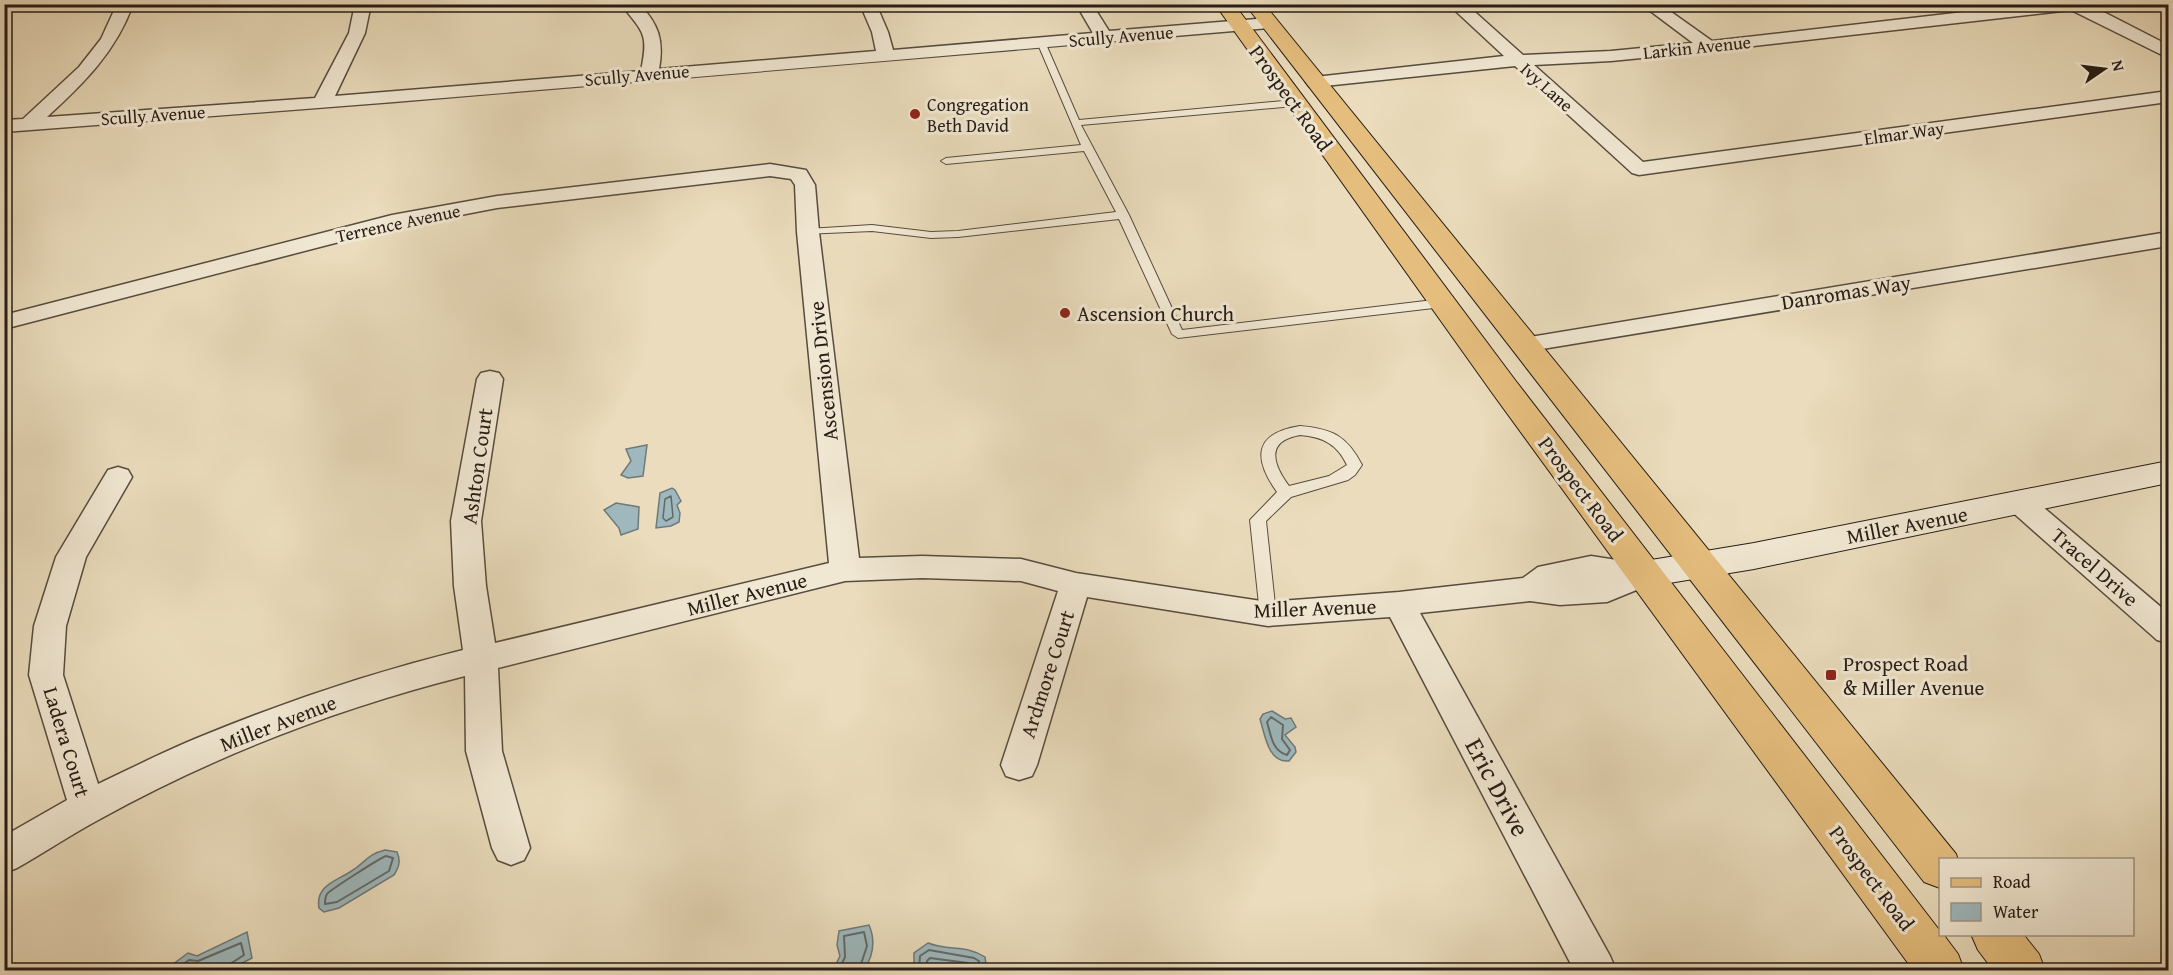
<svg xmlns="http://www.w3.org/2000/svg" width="2173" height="975" font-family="'Gentium Book Plus',serif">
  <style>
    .water { fill: #9eb8bd; stroke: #6e7a7a; stroke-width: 1.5 }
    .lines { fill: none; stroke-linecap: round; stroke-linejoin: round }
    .shore-far1 { stroke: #626a69; stroke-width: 1.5 }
    .shore { stroke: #626a69; stroke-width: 2 }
    .service-casing { stroke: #574c3f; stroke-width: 2 }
    .minor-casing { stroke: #574c3f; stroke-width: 3 }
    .secondary-casing { stroke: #261c15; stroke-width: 2 }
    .primary-casing { stroke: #261c15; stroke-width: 2 }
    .service { fill: #f1e8d3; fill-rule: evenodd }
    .minor { fill: #f1e8d3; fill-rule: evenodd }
    .secondary { fill: #f1e8d3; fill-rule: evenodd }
    .primary { fill: #e5be7e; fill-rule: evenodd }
    .poi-dot { fill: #8f2418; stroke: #f1e8d3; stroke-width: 2 }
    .labels { text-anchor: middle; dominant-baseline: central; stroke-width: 6; stroke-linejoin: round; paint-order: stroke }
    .far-street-label { font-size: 18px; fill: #261c15; stroke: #f1e8d3 }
    .far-poi-label { font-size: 18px; fill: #261c15; stroke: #f1e8d3; text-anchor: start }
    .street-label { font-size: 21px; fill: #261c15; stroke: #f1e8d3 }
    .poi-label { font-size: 21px; fill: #261c15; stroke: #f1e8d3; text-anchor: start }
    .near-street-label { font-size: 26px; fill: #261c15; stroke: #f1e8d3 }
  </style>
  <rect width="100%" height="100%" fill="#eadcbc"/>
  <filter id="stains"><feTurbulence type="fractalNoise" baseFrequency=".00333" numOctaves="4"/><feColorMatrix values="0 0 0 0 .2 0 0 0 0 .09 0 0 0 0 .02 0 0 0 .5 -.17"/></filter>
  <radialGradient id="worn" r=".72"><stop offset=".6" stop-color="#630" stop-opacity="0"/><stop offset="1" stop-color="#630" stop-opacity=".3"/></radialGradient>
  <path class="water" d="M 647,445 L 643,476 L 628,478 L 621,475 L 631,461 L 626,449 Z
    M 672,488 L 675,490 L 681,501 L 677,505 L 680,513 L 679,522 L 671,526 L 656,528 L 660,493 Z
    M 616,503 L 639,507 L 638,529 L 621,535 L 619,528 L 604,510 Z
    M 1272,711 L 1285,719 L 1291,718 L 1296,727 L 1285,735 L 1295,747 L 1296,752 L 1289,761 C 1268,763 1265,735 1260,719 L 1263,714 Z
    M 385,850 L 397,852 C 401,861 399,867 394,875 L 339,908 L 324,912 L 319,908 C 315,886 336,881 350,872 C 366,863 365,855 385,850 Z
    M 869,925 C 876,941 873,956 864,970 L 833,970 L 840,956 L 837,945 L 839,931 Z
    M 247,932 L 252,958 L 229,970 L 165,970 L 188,953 L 197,956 Z
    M 928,943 C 948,951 968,945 985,957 L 986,964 L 981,970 L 914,970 L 914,953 Z"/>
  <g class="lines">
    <path class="shore-far1" d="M 671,496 L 673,517 L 666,521 L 663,518 L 665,499 Z"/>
    <path class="shore" d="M 1271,717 L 1283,725 L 1282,739 L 1290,750 L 1287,755 C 1272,751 1271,735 1267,722 Z
      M 386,856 L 393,858 L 389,871 L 337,902 L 325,904 C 325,900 325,897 327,894 C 330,890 380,858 386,856 Z
      M 175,970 L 189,960 L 198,961 L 241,943 L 244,955 L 230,964 L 228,970
      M 839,970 L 845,957 L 844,936 L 864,932 L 867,946 L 859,970
      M 919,970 L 920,956 L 929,950 L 974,958 L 979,961 L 977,970
      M 927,970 L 927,961 L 930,958 L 968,963 L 969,970"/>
    <g class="service-casing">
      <path id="service" d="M 1038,40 L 1045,42 L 1079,120 L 1294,100 L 1299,103 L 1294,106 L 1081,125 L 1129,215 L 1182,330 L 1442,299 L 1448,303 L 1442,307 L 1178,338 L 1172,334 L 1119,219 L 958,237 L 931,238 L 872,231 L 804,234 L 804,230 L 808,229 L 872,225 L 931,232 L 958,231 L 1116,212 L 1084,151 L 946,164 L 941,161 L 946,158 L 1081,145 L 1037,42 Z
        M 1300,426 C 1333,429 1347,436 1362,465 L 1355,475 L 1348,480 L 1291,497 L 1266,521 L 1276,614 L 1274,618 L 1268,620 L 1262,618 L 1260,614 L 1250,520 L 1277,492 C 1252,457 1255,433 1300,426 ZM 1300,435 C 1323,437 1337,444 1347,465 L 1329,476 L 1289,486 C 1272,463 1266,441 1300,435 Z"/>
    </g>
    <g class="minor-casing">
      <path id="minor" d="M 117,4 L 133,4 C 116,52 83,84 47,117 L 315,98 L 349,33 L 355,4 L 371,4 L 365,33 L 335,96 L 641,71 C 649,32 643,33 621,4 L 639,4 C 659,24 664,41 659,69 L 876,51 L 872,32 L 860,4 L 876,4 L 888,32 L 893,50 L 1093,33 L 1076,4 L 1092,4 L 1109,31 L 1269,18 L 1277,23 L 1269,28 C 848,64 426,101 4,132 L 4,120 L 23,119 L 79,67 L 101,39 Z
        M 1448,4 L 1466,4 L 1523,55 L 1611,51 L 1693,43 L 1641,4 L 1660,4 L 1712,41 L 2033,4 L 2088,4 L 2168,45 L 2168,56 L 2162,55 L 2071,10 L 1692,53 L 1611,61 L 1534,65 L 1643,162 L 2168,91 L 2168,102 L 1639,175 L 1632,173 L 1515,66 L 1315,87 L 1309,86 L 1306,82 L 1309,78 L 1315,77 L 1504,56 Z
        M 770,164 L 806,170 L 815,185 L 819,232 L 859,558 L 922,556 L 1021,559 L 1076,573 L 1268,602 L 1399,592 L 1523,578 L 1538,567 L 1591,556 L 1656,566 L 1660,574 L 1656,582 L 1607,602 L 1560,605 L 1530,601 L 1420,613 L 1610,956 L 1616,970 L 1574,970 L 1390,617 L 1268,626 L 1087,597 L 1037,765 L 1032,776 L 1019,780 L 1006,776 L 1001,765 L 1058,591 L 1021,581 L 922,578 L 845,581 L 498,668 L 502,751 L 530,848 L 524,860 L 511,865 L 498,860 L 492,848 L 466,751 L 465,676 C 338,708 214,756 100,819 C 72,834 45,852 17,868 L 4,873 L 4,836 L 67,800 L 29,675 L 34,626 L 56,557 L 108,470 L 118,467 L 128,470 L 132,477 L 86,557 L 66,626 L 63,675 L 98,784 C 132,768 167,750 202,736 C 287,701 374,672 463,650 L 454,586 L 451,521 L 477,379 L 481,373 L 490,371 L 499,373 L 503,379 L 481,521 L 486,586 L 495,643 L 829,563 L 797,232 L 795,185 L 791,179 L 770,176 L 497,208 L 393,228 L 4,329 L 4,315 L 392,215 L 497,196 Z
        M 2168,232 L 2168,246 L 1524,352 L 1515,350 L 1512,345 L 1515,340 L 1524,338 Z
        M 2020,493 L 2030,496 L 2168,613 L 2168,643 L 2157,640 L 2010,510 L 2006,503 L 2010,496 Z"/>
    </g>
    <g class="secondary-casing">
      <path id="secondary" d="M 2168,461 L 2168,483 L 1754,569 L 1645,587 L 1632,583 L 1627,574 L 1632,565 L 1645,561 L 1754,543 Z"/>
    </g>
    <g class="primary-casing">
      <path id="primary" d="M 1215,4 L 1234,4 L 1515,380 L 1940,931 L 1940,934 L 1943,934 L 1958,954 L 1964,970 L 1913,970 L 1493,394 Z
        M 1245,4 L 1264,4 L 1956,854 L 1958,860 L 1940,860 L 1940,888 L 1924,882 Z
        M 1971,934 L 2023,934 L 2039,954 L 2045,970 L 1993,970 L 1978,950 Z"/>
    </g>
    <use href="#service" class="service"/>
    <use href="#minor" class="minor"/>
    <use href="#secondary" class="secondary"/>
    <use href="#primary" class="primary"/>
  </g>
  <g class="poi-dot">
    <circle cx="915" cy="114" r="6"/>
    <circle cx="1065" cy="313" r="6"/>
    <rect x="1825" y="669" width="12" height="12" rx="3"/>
  </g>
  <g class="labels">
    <g class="far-street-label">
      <text transform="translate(1121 36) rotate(-5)">Scully Avenue</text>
      <text transform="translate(1697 47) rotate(-6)">Larkin Avenue</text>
      <text transform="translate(637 75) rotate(-5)">Scully Avenue</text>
      <text transform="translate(1547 87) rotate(42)">Ivy Lane</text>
      <text transform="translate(153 115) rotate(-4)">Scully Avenue</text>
      <text transform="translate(1904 133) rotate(-8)">Elmar Way</text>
      <text transform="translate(398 223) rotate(-12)">Terrence Avenue</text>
    </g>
    <g class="far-poi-label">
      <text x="927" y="104">Congregation<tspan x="927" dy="21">Beth David</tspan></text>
    </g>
    <g class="street-label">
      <text transform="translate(1291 98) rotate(54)">Prospect Road</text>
      <text transform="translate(1846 292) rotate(-9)">Danromas Way</text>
      <text transform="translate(823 371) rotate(-96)">Ascension Drive</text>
      <text transform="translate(477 466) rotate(-82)">Ashton Court</text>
      <text transform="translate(1581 489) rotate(53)">Prospect Road</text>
      <text transform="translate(1907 525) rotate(-11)">Miller Avenue</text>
      <text transform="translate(2095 567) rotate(41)">Tracel Drive</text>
      <text transform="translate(747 594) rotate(-14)">Miller Avenue</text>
      <text transform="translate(1315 608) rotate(-2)">Miller Avenue</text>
      <text transform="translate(1047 674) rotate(-72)">Ardmore Court</text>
      <text transform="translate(278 723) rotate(-21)">Miller Avenue</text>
      <text transform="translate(67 742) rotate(73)">Ladera Court</text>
      <text transform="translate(1872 878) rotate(53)">Prospect Road</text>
    </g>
    <g class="poi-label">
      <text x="1077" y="313">Ascension Church</text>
      <text x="1843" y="663">Prospect Road<tspan x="1843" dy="24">&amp; Miller Avenue</tspan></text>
    </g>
    <g class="near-street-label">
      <text transform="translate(1498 787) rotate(62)">Eric Drive</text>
    </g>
  </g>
  <rect width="2173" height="975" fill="none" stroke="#eadcbc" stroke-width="24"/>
  <rect x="6" y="6" width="2161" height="963" fill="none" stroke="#261c15" stroke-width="3"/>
  <rect x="12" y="12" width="2149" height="951" fill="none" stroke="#261c15" stroke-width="1.5"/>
  <rect x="1939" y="858" width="195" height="78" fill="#f1e8d3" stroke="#a09687" stroke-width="1.5"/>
  <rect x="1951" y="878" width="30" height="9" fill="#e5be7e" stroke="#a09687" stroke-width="1.5"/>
  <text x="1993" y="888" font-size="18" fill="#261c15">Road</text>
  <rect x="1951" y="903" width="30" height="18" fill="#9eb8bd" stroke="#a09687" stroke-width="1.5"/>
  <text x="1993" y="918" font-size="18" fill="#261c15">Water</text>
  <g transform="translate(2104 69) rotate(76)" stroke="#f1e8d3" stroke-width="4.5" paint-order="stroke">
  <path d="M0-4.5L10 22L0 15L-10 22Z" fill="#261c15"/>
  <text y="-9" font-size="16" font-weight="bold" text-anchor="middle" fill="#261c15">N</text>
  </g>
  <rect width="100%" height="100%" filter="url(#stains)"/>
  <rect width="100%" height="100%" fill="url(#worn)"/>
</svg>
